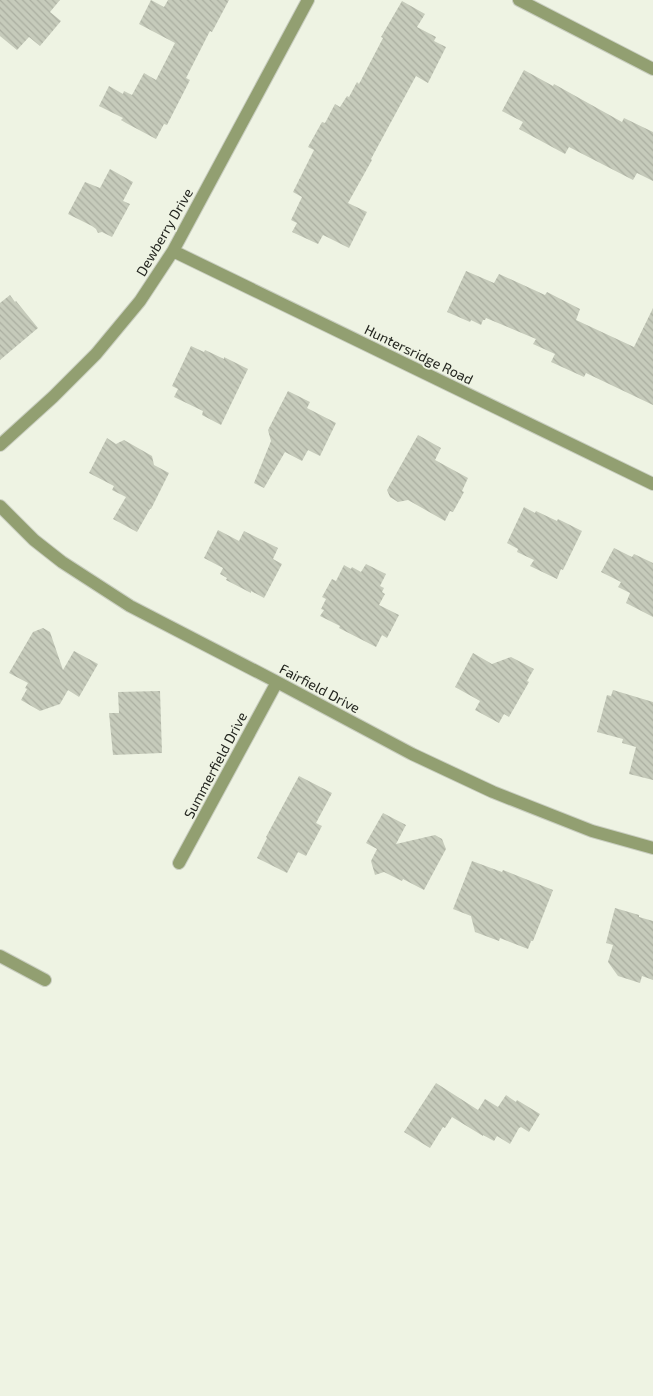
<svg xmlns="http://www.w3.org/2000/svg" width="653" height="1396" font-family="'Exo 2',sans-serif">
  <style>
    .building { fill: url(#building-back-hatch) }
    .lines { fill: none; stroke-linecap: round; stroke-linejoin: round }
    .street-casing { stroke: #c9cec0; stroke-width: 14 }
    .street { stroke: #929f71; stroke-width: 12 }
    .labels { text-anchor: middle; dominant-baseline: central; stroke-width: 4; stroke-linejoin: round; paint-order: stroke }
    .street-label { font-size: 14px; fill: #23251f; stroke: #eef3e3 }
  </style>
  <defs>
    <pattern id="building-back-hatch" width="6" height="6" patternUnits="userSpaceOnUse" patternTransform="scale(1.25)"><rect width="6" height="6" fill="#c6cbbb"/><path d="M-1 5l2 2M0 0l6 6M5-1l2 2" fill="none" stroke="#aaaea0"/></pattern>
  </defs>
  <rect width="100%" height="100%" fill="#eef3e3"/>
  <path class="building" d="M 0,0 L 60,0 L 50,12 L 61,21 L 40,46 L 29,37 L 17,50 L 0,36 Z
    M 151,0 L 164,7 L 168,0 L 229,0 L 212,32 L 210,31 L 186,78 L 190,80 L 167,125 L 164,124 L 156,139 L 126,123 L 121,120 L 123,118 L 99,106 L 109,86 L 123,94 L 124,91 L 132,95 L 144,73 L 156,80 L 175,43 L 139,24 Z
    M 402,1 L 425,14 L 417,27 L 436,37 L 434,41 L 446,47 L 428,83 L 416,76 L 371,159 L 372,160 L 348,203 L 367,212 L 349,248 L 323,235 L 318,244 L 292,232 L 297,223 L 291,220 L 302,197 L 293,192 L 314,150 L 308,147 L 322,122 L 325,123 L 335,104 L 340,107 L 347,96 L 349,97 L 357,82 L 359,84 L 383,38 L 381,37 Z
    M 524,70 L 553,86 L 554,84 L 622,122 L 624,118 L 653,132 L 653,181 L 637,173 L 633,180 L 569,147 L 565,154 L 519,129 L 523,122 L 502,111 Z
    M 110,169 L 133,182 L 123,201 L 130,204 L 112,237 L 102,232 L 98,233 L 96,229 L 92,226 L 68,214 L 85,182 L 100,188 Z
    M 466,271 L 494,283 L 499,274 L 545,295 L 547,292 L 580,309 L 576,320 L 634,347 L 653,308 L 653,405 L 586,373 L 584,377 L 551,362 L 555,354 L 533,344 L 536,339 L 486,318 L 485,320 L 483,320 L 481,325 L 471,320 L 470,322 L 447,312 Z
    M 10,295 L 15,302 L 16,301 L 38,328 L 0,360 L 0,303 Z
    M 191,346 L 204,352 L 205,350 L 224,359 L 224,357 L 248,369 L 221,425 L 202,415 L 203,411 L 174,397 L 178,389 L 172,386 Z
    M 288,391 L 310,402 L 307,408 L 336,423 L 320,456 L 308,450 L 302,461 L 285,452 L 264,488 L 254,483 L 271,441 L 268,430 Z
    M 418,435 L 441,448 L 435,460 L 468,478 L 462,491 L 464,492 L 453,512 L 450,511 L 445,521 L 408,500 L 398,502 L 390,497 L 387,490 Z
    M 107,438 L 116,444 L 124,440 L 152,456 L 154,465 L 169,473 L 151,509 L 150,509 L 137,532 L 113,519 L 126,497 L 112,490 L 114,486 L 89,473 Z
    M 524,507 L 535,513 L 536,511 L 557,521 L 558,519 L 582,531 L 563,570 L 561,569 L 557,579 L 530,566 L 534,560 L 517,552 L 518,549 L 507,543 Z
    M 218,530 L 239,541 L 244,531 L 278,548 L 273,559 L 282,564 L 264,598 L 251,591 L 251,593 L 226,580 L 227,578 L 220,574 L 223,568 L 204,558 Z
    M 614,548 L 632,557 L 634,554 L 653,563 L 653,617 L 626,603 L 630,593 L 618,587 L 621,582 L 601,572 Z
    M 366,564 L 386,574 L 380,586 L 384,588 L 382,592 L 385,594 L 379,605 L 399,615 L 387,638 L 382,635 L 376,647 L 339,628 L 340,626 L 320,616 L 324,610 L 321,609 L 326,599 L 322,597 L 332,579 L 336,581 L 344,565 L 351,569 L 352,567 L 361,572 Z
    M 43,628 L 50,632 L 63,670 L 74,651 L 98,664 L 79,697 L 68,690 L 60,704 L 40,711 L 21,700 L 27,689 L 25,688 L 28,683 L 9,673 L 33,632 Z
    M 473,653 L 492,664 L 511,657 L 534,669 L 527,681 L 529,682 L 509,717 L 504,714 L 499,723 L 475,710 L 480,701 L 455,687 Z
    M 613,690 L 653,702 L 653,780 L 629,774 L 636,747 L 622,743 L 623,739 L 597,732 L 607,695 L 611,696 Z
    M 160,691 L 162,753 L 113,755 L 109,713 L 119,713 L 118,692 Z
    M 299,776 L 332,793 L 316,823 L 322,826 L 306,856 L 298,852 L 287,873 L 257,858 L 267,838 L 266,837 Z
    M 383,813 L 406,825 L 396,844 L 435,835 L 442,839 L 446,849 L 424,890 L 403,879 L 402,881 L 384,872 L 375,875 L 371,861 L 377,849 L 366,843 Z
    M 472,861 L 502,872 L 503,870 L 553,890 L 533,941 L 531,941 L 528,949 L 500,938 L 499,941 L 475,932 L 471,916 L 453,909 Z
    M 615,908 L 639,915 L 639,917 L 653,921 L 653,980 L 642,976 L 640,983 L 618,976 L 608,962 L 613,945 L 606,943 Z
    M 436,1083 L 478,1110 L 485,1099 L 498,1107 L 506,1095 L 516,1102 L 517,1100 L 540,1114 L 529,1132 L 521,1127 L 519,1128 L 510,1144 L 497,1136 L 494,1141 L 483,1135 L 483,1136 L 452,1117 L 445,1128 L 443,1127 L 430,1148 L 404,1132 Z"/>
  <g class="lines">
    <g class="street-casing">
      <path id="street" d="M 519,0 L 653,69
        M 173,251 L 653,484
        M 0,445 L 53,397 L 96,354 L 140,301 L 173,251 L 308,0
        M 0,506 L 34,540 L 62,562 L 130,606 L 277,682 L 412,754 L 493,792 L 592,831 L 653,848
        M 179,863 L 277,682
        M 0,956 L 45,980"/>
    </g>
    <use href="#street" class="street"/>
  </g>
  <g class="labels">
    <g class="street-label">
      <text transform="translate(164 232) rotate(-60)">Dewberry Drive</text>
      <text transform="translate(419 354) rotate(26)">Huntersridge Road</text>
      <text transform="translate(320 688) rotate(28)">Fairfield Drive</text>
      <text transform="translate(215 765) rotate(-62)">Summerfield Drive</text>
    </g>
  </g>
</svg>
